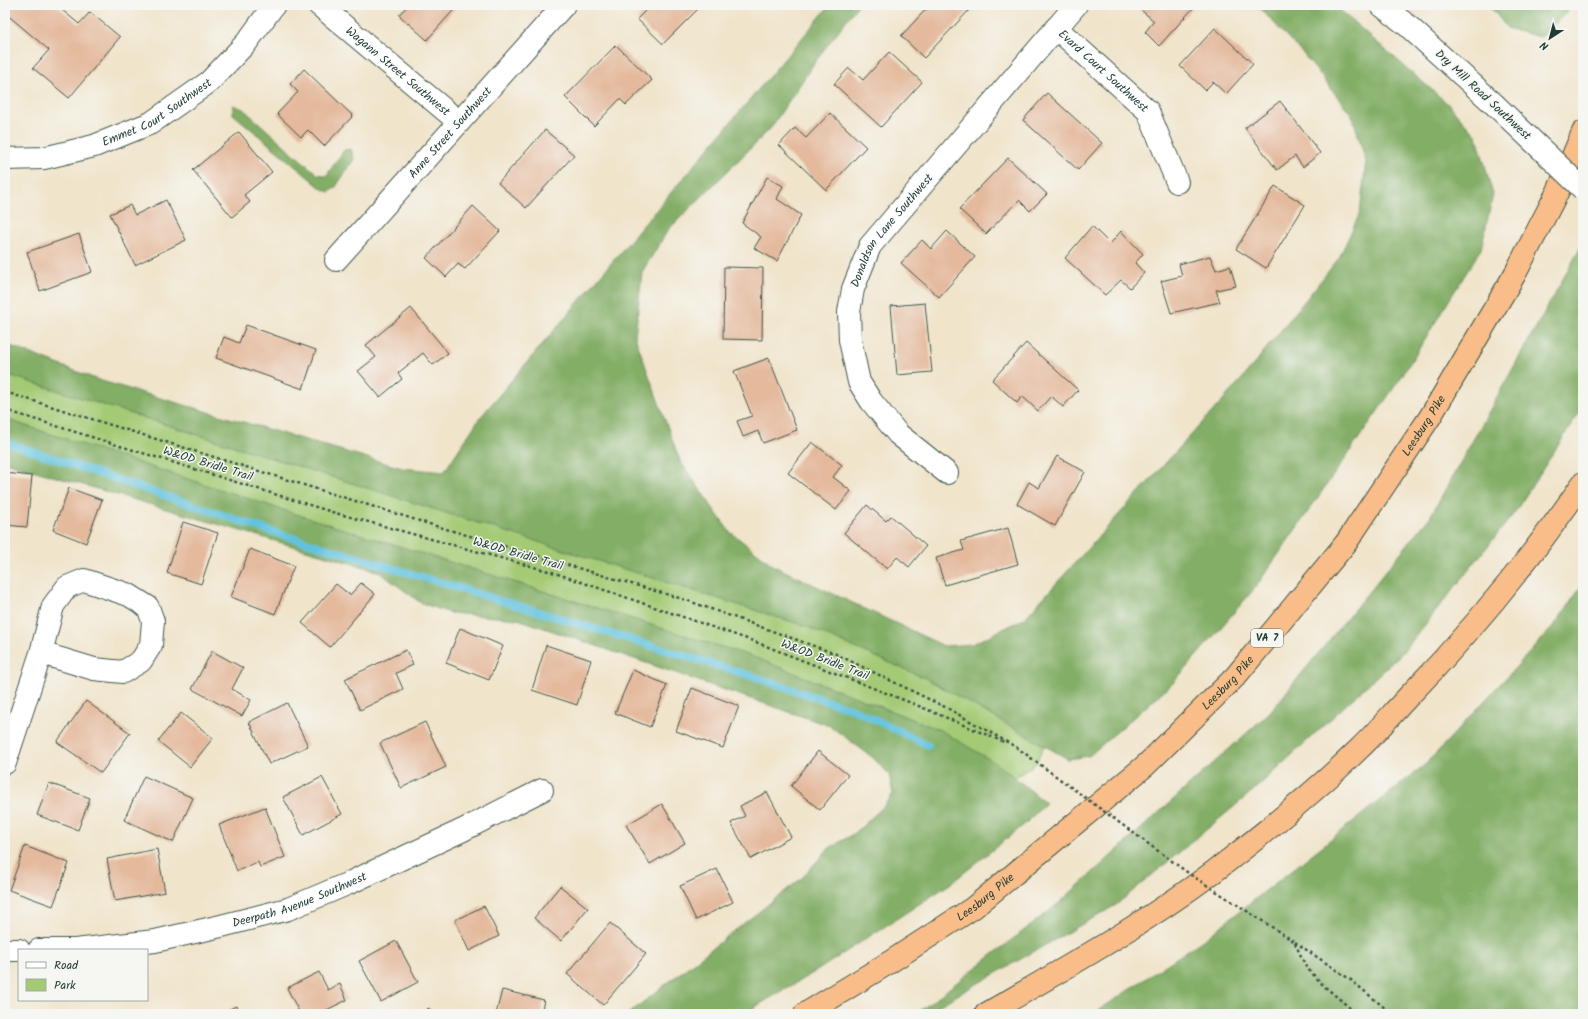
<svg xmlns="http://www.w3.org/2000/svg" width="1588" height="1019" font-family="Kalam,sans-serif">
  <style>
    .green { fill: #a4ca74; stroke: #628454 }
    .forest { fill: #83ae66; stroke: #51764d }
    .lines { fill: none; stroke-linecap: round; stroke-linejoin: round }
    .stream { stroke: #60c3de; stroke-width: 8 }
    .building { fill: #e4b99c }
    .minor-casing { stroke: #3e564a; stroke-width: 24 }
    .tertiary-casing { stroke: #3e564a; stroke-width: 24 }
    .motorway-casing { stroke: #3e564a; stroke-width: 24 }
    .path { stroke: #3e564a; stroke-width: 2.5; stroke-dasharray: 3 3; stroke-linecap: butt }
    .minor { stroke: #fff; stroke-width: 22 }
    .tertiary { stroke: #fff; stroke-width: 22 }
    .motorway { stroke: #f8bd89; stroke-width: 22 }
    .tertiary-bridge-casing { stroke: #3e564a; stroke-width: 24; stroke-linecap: butt }
    .path-bridge { stroke: #3e564a; stroke-width: 2.5; stroke-dasharray: 3 3; stroke-linecap: butt }
    .tertiary-bridge { stroke: #fff; stroke-width: 22 }
    .labels { text-anchor: middle; dominant-baseline: central; stroke-width: 3; stroke-linejoin: round; paint-order: stroke }
    .shield { fill: #f6f6f2; stroke: #60746d; stroke-width: 1 }
    .shield-label { font-size: 11px; font-weight: bold; fill: #1f3d34 }
    .street-label { font-size: 12px; fill: #1f3d34; stroke: #f6f6f2 }
  </style>
  <rect width="100%" height="100%" fill="#f6f6f2"/>
  <filter id="ink" filterUnits="userSpaceOnUse"><feTurbulence type="fractalNoise" baseFrequency=".025" numOctaves="2"/><feDisplacementMap in="SourceGraphic" scale="8" xChannelSelector="R" yChannelSelector="G"/><feConvolveMatrix kernelMatrix="1 2 1 2 8 2 1 2 1" color-interpolation-filters="sRGB"/></filter>
  <filter id="wash" filterUnits="userSpaceOnUse"><feTurbulence type="fractalNoise" baseFrequency=".012" numOctaves="4" result="noise"/><feDisplacementMap in="SourceGraphic" scale="16" xChannelSelector="R" yChannelSelector="G"/><feGaussianBlur stdDeviation="0.9" result="paint"/><feColorMatrix in="noise" values="0 0 0 0 0 0 0 0 0 0 0 0 0 0 0 0 0 1.4 0 .05"/><feComposite in="paint" operator="in"/></filter>
  <g filter="url(#wash)">
    <rect width="100%" height="100%" fill="#f0e4ca"/>
    <path class="green" d="M 5,344 L 98,380 L 416,481 L 1057,717 L 1036,763 L 996,791 L 914,754 L 5,444 Z"/>
    <path class="forest" d="M 830,5 L 858,5 L 817,59 L 770,129 L 668,230 L 642,272 L 635,337 L 680,461 L 729,531 L 774,566 L 944,646 L 972,644 L 1024,619 L 1242,379 L 1339,258 L 1360,213 L 1366,161 L 1352,115 L 1305,56 L 1257,5 L 1334,5 L 1448,104 L 1477,136 L 1493,195 L 1481,249 L 1400,379 L 1255,588 L 1173,683 L 1089,756 L 1068,759 L 927,679 L 805,626 L 5,374 L 5,344 L 98,380 L 402,468 L 444,472 L 479,419 Z
      M 1489,5 L 1572,5 L 1571,8 L 1541,37 L 1508,29 Z
      M 233,105 L 243,109 L 317,174 L 326,176 L 344,150 L 351,149 L 354,159 L 335,188 L 329,192 L 321,188 L 233,114 Z
      M 1583,243 L 1583,407 L 1515,512 L 1404,651 L 1254,790 L 1116,905 L 924,1014 L 916,1014 L 1058,904 L 1271,711 L 1430,517 Z
      M 5,419 L 283,510 L 751,656 L 940,730 L 999,765 L 1046,803 L 1025,824 L 950,884 L 818,970 L 743,1014 L 628,1014 L 802,878 L 828,849 L 855,833 L 883,807 L 893,794 L 889,774 L 872,757 L 830,726 L 518,619 L 450,613 L 421,603 L 378,571 L 5,462 Z
      M 1583,584 L 1583,1014 L 1093,1014 L 1206,938 L 1427,763 L 1554,626 Z"/>
    <g class="lines">
      <path class="stream" d="M 5,442 L 276,533 L 752,676 L 855,710 L 928,745"/>
    </g>
    <g id="blocks">
      <path class="building" d="M 5,5 L 56,5 L 79,24 L 90,12 L 120,37 L 69,98 L 33,68 L 49,50 L 5,13 Z
        M 408,5 L 458,5 L 427,40 L 399,15 Z
        M 651,5 L 702,5 L 663,44 L 637,19 Z
        M 930,5 L 969,5 L 972,7 L 924,58 L 901,36 Z
        M 1135,5 L 1192,5 L 1194,7 L 1159,46 L 1145,32 L 1154,21 Z
        M 1215,28 L 1253,64 L 1226,94 L 1213,82 L 1205,90 L 1180,66 Z
        M 616,45 L 652,80 L 626,105 L 620,99 L 594,126 L 565,97 Z
        M 889,52 L 922,82 L 881,127 L 834,84 L 849,68 L 863,80 Z
        M 304,69 L 353,116 L 324,146 L 308,130 L 301,137 L 277,114 L 298,92 L 290,84 Z
        M 1047,93 L 1102,143 L 1078,170 L 1023,120 Z
        M 1280,101 L 1320,153 L 1303,167 L 1295,156 L 1277,170 L 1245,128 Z
        M 830,113 L 866,147 L 826,190 L 779,145 L 795,128 L 806,138 Z
        M 545,130 L 574,155 L 526,208 L 498,183 Z
        M 239,132 L 272,172 L 244,195 L 250,202 L 232,217 L 193,170 Z
        M 1008,158 L 1047,194 L 1030,211 L 1019,200 L 986,234 L 959,209 Z
        M 767,177 L 783,186 L 777,199 L 801,215 L 777,261 L 754,248 L 761,237 L 742,223 Z
        M 1275,186 L 1305,205 L 1266,268 L 1236,249 Z
        M 166,200 L 186,240 L 135,265 L 110,214 L 130,205 L 135,215 Z
        M 473,206 L 500,231 L 465,269 L 458,264 L 446,277 L 426,258 Z
        M 1092,226 L 1110,244 L 1121,231 L 1143,254 L 1135,263 L 1144,273 L 1130,288 L 1121,280 L 1105,295 L 1065,258 Z
        M 947,231 L 975,257 L 939,297 L 901,263 L 922,240 L 931,249 Z
        M 79,234 L 92,272 L 40,291 L 27,252 Z
        M 1210,256 L 1216,270 L 1230,266 L 1236,286 L 1216,290 L 1220,302 L 1171,313 L 1161,281 L 1182,276 L 1179,264 Z
        M 724,267 L 763,268 L 762,340 L 723,339 Z
        M 925,303 L 932,372 L 897,375 L 891,306 Z
        M 411,308 L 448,353 L 433,365 L 423,353 L 398,373 L 402,379 L 380,397 L 358,371 L 376,357 L 366,345 Z
        M 246,325 L 316,350 L 303,389 L 216,358 L 224,337 L 239,343 Z
        M 1026,343 L 1078,390 L 1063,407 L 1051,396 L 1038,411 L 1022,396 L 1017,403 L 992,380 Z
        M 769,358 L 797,430 L 763,443 L 758,431 L 743,437 L 737,421 L 752,416 L 734,371 Z
        M 812,442 L 842,465 L 833,477 L 851,491 L 836,510 L 788,473 Z
        M 1057,456 L 1085,472 L 1055,526 L 1017,504 L 1029,482 L 1039,488 Z
        M 5,473 L 32,476 L 27,527 L 5,525 Z
        M 69,488 L 102,500 L 86,543 L 53,530 Z
        M 867,505 L 886,521 L 891,516 L 926,546 L 909,567 L 897,557 L 887,569 L 844,533 Z
        M 183,522 L 218,533 L 201,584 L 167,573 Z
        M 1008,528 L 1018,564 L 945,585 L 936,558 L 964,550 L 961,541 Z
        M 250,549 L 294,566 L 275,614 L 231,597 Z
        M 361,583 L 375,594 L 330,647 L 302,623 L 336,584 L 350,595 Z
        M 460,628 L 503,646 L 489,680 L 446,663 Z
        M 546,645 L 591,660 L 577,705 L 532,690 Z
        M 406,650 L 413,665 L 396,673 L 403,689 L 360,710 L 345,679 Z
        M 212,651 L 243,668 L 232,689 L 251,700 L 242,716 L 192,689 Z
        M 633,670 L 667,685 L 650,727 L 615,713 Z
        M 692,688 L 739,706 L 723,748 L 676,731 Z
        M 86,701 L 130,733 L 101,773 L 57,742 Z
        M 287,703 L 308,746 L 269,764 L 249,722 Z
        M 181,713 L 213,738 L 190,767 L 158,741 Z
        M 425,722 L 446,767 L 401,788 L 380,743 Z
        M 818,751 L 848,775 L 820,810 L 791,786 Z
        M 144,776 L 193,798 L 173,842 L 124,820 Z
        M 322,777 L 342,814 L 303,835 L 283,797 Z
        M 49,783 L 90,798 L 78,830 L 37,815 Z
        M 767,792 L 791,837 L 751,859 L 731,823 L 745,816 L 740,806 Z
        M 662,804 L 685,843 L 650,864 L 626,825 Z
        M 265,807 L 285,857 L 260,867 L 258,862 L 237,871 L 219,825 Z
        M 25,846 L 69,863 L 53,906 L 9,890 Z
        M 157,849 L 165,892 L 115,901 L 107,859 Z
        M 717,869 L 733,902 L 696,920 L 680,886 Z
        M 560,886 L 588,908 L 561,941 L 534,918 Z
        M 484,906 L 499,936 L 469,951 L 455,920 Z
        M 610,923 L 646,954 L 603,1005 L 567,974 Z
        M 396,941 L 418,982 L 381,1002 L 359,961 Z
        M 319,972 L 328,990 L 340,984 L 347,1000 L 318,1014 L 300,1014 L 287,988 Z
        M 502,990 L 544,1000 L 541,1014 L 496,1014 Z
        M 236,1006 L 240,1014 L 220,1014 Z
        M 428,1008 L 437,1014 L 423,1014 Z"/>
    </g>
  </g>
  <g filter="url(#ink)">
    <use href="#blocks" fill-opacity="0" stroke="#3e564a" stroke-width="1"/>
    <g class="lines">
      <g class="minor-casing">
        <g id="minor">
          <path id="s1" d="M 319,5 L 459,122"/>
          <path id="s2" d="M 1056,28 L 1148,111 L 1177,182"/>
          <path id="s3" d="M 5,159 L 44,158 L 94,146 L 151,123 L 209,82 L 247,42 L 274,5"/>
          <path id="s4" d="M 336,260 L 564,5"/>
          <path id="s5" d="M 947,473 L 898,434 L 871,401 L 859,382 L 850,340 L 849,312 L 853,289 L 870,246 L 1076,5"/>
          <path d="M 5,763 L 41,653 L 53,606 L 67,587 L 84,580 L 129,595 L 148,607 L 153,621 L 151,645 L 141,661 L 123,672 L 94,669 L 41,653"/>
          <path d="M 5,950 L 19,950"/>
          <path id="s6" d="M 39,950 L 75,950 L 155,941 L 221,926 L 288,909 L 347,884 L 463,830 L 542,790"/>
        </g>
      </g>
      <g class="tertiary-casing">
        <path id="tertiary" d="M 1381,5 L 1408,26 L 1494,104"/>
      </g>
      <g class="motorway-casing">
        <g id="motorway">
          <path id="s7" d="M 805,1014 L 890,962 L 973,908 L 1146,765 L 1235,677 L 1346,543 L 1430,417 L 1515,274 L 1559,189 L 1583,132"/>
          <path d="M 986,1014 C 1069,966 1154,919 1229,860 C 1274,825 1318,789 1359,749 C 1375,734 1390,716 1406,699 C 1471,632 1530,560 1583,483"/>
        </g>
      </g>
      <path class="path" d="M 5,392 L 426,523 L 686,600 L 836,654 L 947,708 L 1016,747
        M 5,410 L 332,512 L 552,572 L 753,641 L 914,704 L 1006,743
        M 1295,942 L 1351,980 L 1392,1014
        M 1295,943 L 1306,967 L 1324,986 L 1357,1014"/>
      <use href="#minor" class="minor"/>
      <use href="#tertiary" class="tertiary"/>
      <use href="#motorway" class="motorway"/>
      <g class="tertiary-bridge-casing">
        <path id="tertiary-bridge" d="M 1494,104 L 1583,189"/>
      </g>
      <path class="path-bridge" d="M 1016,747 L 1191,875 L 1295,942"/>
      <use href="#tertiary-bridge" class="tertiary-bridge"/>
    </g>
  </g>
  <g class="labels">
    <rect class="shield" x="1251" y="629" width="32" height="18" rx="3"/>
    <g class="shield-label">
      <text x="1267" y="638">VA 7</text>
    </g>
    <g class="street-label">
      <text stroke="none"><textPath href="#s1" startOffset="103">Wagann Street Southwest</textPath></text>
      <text stroke="none"><textPath href="#s2" startOffset="64">Evard Court Southwest</textPath></text>
      <text transform="translate(1483 95) rotate(43)">Dry Mill Road Southwest</text>
      <text stroke="none"><textPath href="#s3" startOffset="162">Emmet Court Southwest</textPath></text>
      <text stroke="none"><textPath href="#s4" startOffset="171">Anne Street Southwest</textPath></text>
      <text stroke="none"><textPath href="#s5" startOffset="293">Donaldson Lane Southwest</textPath></text>
      <text stroke="none"><textPath href="#s7" startOffset="863">Leesburg Pike</textPath></text>
      <text transform="translate(208 464) rotate(17)">W&amp;OD Bridle Trail</text>
      <text transform="translate(518 554) rotate(16)">W&amp;OD Bridle Trail</text>
      <text transform="translate(825 660) rotate(21)">W&amp;OD Bridle Trail</text>
      <text stroke="none"><textPath href="#s7" startOffset="539">Leesburg Pike</textPath></text>
      <text stroke="none"><textPath href="#s7" startOffset="215">Leesburg Pike</textPath></text>
      <text stroke="none"><textPath href="#s6" startOffset="267">Deerpath Avenue Southwest</textPath></text>
    </g>
  </g>
  <rect width="1588" height="1019" fill="none" stroke="#f6f6f2" stroke-width="20"/>
  <rect x="18" y="949" width="130" height="52" fill="#f6f6f2" stroke="#a0aca6"/>
  <rect x="26" y="962" width="20" height="6" fill="#ffffff" stroke="#a0aca6"/>
  <text x="54" y="969" font-size="12" fill="#1f3d34">Road</text>
  <rect x="26" y="979" width="20" height="12" fill="#a4ca74" stroke="#a0aca6"/>
  <text x="54" y="989" font-size="12" fill="#1f3d34">Park</text>
  <g transform="translate(1550 38) rotate(216)" stroke="#f6f6f2" stroke-width="3" paint-order="stroke">
  <path d="M0-3L7 15L0 10L-7 15Z" fill="#1f3d34"/>
  <text y="-6" font-size="11" font-weight="bold" text-anchor="middle" fill="#1f3d34">N</text>
  </g>
</svg>
